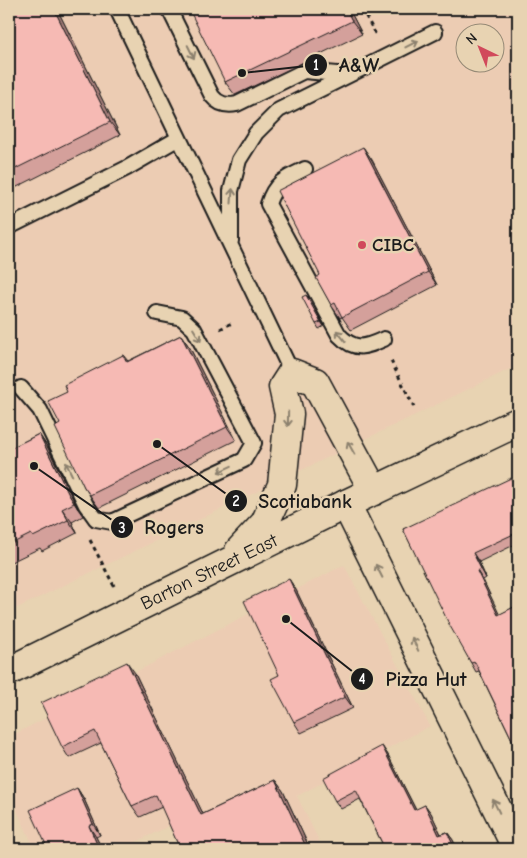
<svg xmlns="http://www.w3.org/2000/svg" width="527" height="858" font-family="'Comic Neue',sans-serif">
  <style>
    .built { fill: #ecccb3; fill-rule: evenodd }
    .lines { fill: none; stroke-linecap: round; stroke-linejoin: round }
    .lane-casing { stroke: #1c1c1c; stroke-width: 18 }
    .street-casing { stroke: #1c1c1c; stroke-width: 31 }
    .secondary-casing { stroke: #1c1c1c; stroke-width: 31 }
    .path { stroke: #1c1c1c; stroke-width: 3; stroke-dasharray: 4 4; stroke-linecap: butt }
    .lane { stroke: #e8d3b2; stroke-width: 14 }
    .street { stroke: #e8d3b2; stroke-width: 28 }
    .secondary { stroke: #e8d3b2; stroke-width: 28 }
    .wall { fill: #d4a09b; stroke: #1c1c1c }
    .shaded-wall { fill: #ac827e; stroke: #1c1c1c }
    .building { fill: #f6bab4; stroke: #1c1c1c }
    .oneway { stroke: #8c816e }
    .poi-dot { fill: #d1495b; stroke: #e8d3b2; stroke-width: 2 }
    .labels { text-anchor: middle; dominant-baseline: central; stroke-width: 5; stroke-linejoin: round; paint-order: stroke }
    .poi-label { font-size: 19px; font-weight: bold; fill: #1c1c1c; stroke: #e8d3b2; text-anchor: start }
    .street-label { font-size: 19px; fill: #1c1c1c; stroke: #e8d3b2 }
    .leader { fill: none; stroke: #1c1c1c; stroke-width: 2 }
    .callout-dot { fill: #1c1c1c; stroke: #e8d3b2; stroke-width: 2 }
    .mark-label { font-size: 15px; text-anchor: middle; font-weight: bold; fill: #fff }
    .callout-label { font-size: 20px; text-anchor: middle; font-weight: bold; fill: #1c1c1c; stroke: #e8d3b2; stroke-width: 5; stroke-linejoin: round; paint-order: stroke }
  </style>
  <rect width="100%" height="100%" fill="#e8d3b2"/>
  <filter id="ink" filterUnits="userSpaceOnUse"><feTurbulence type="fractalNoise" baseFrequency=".02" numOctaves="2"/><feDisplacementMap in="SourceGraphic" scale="10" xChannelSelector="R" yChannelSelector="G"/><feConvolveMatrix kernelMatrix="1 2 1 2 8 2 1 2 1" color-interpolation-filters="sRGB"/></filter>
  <g filter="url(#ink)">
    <path class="built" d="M 9,9 L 518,9 L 518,365 L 9,612 ZM 464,32 L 494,32 L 494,62 L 464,62 Z
      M 344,565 L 430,726 L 297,796 L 323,849 L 215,849 L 196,813 L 121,849 L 35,849 L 9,794 L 9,737 Z"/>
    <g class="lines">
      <g class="lane-casing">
        <path id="lane" d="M 117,9 L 292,373
          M 169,9 L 212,96 C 219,105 227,106 237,104 L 304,71 L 348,75
          M 305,169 C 286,178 275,182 268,204 L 339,335 C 355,352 366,347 384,339
          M 9,227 L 127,168 L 179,138
          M 231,241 L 231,191 L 239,160 L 256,133 L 279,110 L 435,32
          M 21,388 L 40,410 L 86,505 L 96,519 L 112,522 L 244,460 L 254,443 L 194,329 L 182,318 L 157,313"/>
      </g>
      <g class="street-casing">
        <path id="street" d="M 346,504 L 517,849"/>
      </g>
      <g class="secondary-casing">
        <path id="secondary" d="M 239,551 L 265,523 L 282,485 L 289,414 L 283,387 L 292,373 L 315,382 L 374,491
          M 9,671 L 346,504 L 518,422"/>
      </g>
      <path class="path" d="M 362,9 L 377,37
        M 220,329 L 234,322
        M 391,361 L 414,407
        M 90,540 L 114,586"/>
      <use href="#lane" class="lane"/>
      <use href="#street" class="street"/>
      <use href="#secondary" class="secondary"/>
    </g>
    <path class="wall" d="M 9,9 L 57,9 L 120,135 L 9,191 Z
      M 349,9 L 362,34 L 235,95 L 225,82 Z
      M 363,147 L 372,160 L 437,285 L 351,330 L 342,317 L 340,318 L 331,305 L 320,275 Z
      M 310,299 L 324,326 L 319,329 L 316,324 Z
      M 181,335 L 190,348 L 236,440 L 99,508 L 84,487 L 60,424 L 67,392 L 123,355 L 128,361 Z
      M 39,434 L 48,448 L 78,509 L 83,516 L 72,522 L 77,533 L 42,551 L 40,548 L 9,563 L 9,449 Z
      M 518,487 L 518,543 L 479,562 L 486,578 L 483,580 L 499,615 L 514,607 L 518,613 L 518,752 L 479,671 L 476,672 L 471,663 L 403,529 Z
      M 289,579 L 296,590 L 353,708 L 301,733 L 294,722 L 279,675 Z
      M 135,673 L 203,814 L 275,780 L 283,791 L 310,849 L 180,849 L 162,807 L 140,817 L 132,806 L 101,743 L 69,758 L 62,747 Z
      M 382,746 L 388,755 L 416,810 L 425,805 L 431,813 L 441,834 L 447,832 L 453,840 L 457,849 L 385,849 L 360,799 L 341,809 L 335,801 Z
      M 77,788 L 84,799 L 100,835 L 96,837 L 102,849 L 48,849 Z"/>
    <path class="shaded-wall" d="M 54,9 L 57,9 L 120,135 L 110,122 Z
      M 346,9 L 349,9 L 362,34 L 352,21 Z
      M 363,147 L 372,160 L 437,285 L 428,272 Z
      M 306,295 L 310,299 L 324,326 L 321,322 Z
      M 181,335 L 190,348 L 236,440 L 227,427 Z
      M 39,434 L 48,448 L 78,509 L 69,495 Z
      M 62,509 L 72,522 L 77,533 L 68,520 Z
      M 473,553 L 479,562 L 486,578 L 481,569 Z
      M 477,571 L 483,580 L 504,624 L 498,615 Z
      M 289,579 L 296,590 L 353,708 L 345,697 Z
      M 127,662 L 135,673 L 209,826 L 201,815 Z
      M 382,746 L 388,755 L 420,818 L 414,810 Z
      M 275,780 L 283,791 L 310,849 L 307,849 Z
      M 77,788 L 84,799 L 100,835 L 93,824 Z
      M 425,805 L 431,813 L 445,843 L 439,835 Z
      M 89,826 L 96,837 L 102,849 L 99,849 Z
      M 447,832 L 453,840 L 457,849 L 455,849 Z"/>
    <path class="building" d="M 9,9 L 54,9 L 110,122 L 9,172 Z
      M 189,9 L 346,9 L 352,21 L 225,82 Z
      M 363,147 L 428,272 L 342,317 L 335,303 L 331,305 L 316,278 L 320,275 L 277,191 Z
      M 306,295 L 321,322 L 316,324 L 302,297 Z
      M 181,335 L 227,427 L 90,495 L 84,487 L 55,427 L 60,424 L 48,401 L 67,392 L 64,385 L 123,355 L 127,362 Z
      M 39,434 L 69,495 L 74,503 L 62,509 L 68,520 L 33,537 L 31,534 L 9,545 L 9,449 Z
      M 511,478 L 516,488 L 518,487 L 518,532 L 473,553 L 481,569 L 477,571 L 498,615 L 514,607 L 518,615 L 518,752 L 475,662 L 471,663 L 450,626 L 403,529 Z
      M 289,579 L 345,697 L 294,722 L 271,679 L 279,675 L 244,601 Z
      M 127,662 L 201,815 L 275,780 L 307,849 L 180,849 L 156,795 L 132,806 L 95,731 L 62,747 L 41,703 Z
      M 382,746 L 414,810 L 425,805 L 439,835 L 447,832 L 455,849 L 385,849 L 356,790 L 335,801 L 323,778 Z
      M 77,788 L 93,824 L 89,826 L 99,849 L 48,849 L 30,810 Z"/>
    <defs><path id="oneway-shaft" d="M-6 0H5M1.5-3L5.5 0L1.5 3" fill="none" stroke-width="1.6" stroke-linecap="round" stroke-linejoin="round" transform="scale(1.25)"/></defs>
    <g class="oneway">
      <use href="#oneway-shaft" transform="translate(412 44) rotate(-27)"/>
      <use href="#oneway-shaft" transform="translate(191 52) rotate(64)"/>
      <use href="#oneway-shaft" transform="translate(232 196) rotate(-86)"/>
      <use href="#oneway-shaft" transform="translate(197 335) rotate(59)"/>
      <use href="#oneway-shaft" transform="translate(341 336) rotate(-129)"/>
      <use href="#oneway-shaft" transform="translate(288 419) rotate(91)"/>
      <use href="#oneway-shaft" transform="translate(351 448) rotate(-119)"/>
      <use href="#oneway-shaft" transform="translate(69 469) rotate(-116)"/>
      <use href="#oneway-shaft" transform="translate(225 469) rotate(155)"/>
      <use href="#oneway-shaft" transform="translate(379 571) rotate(-117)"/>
      <use href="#oneway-shaft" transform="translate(415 644) rotate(-116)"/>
      <use href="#oneway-shaft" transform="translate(496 806) rotate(-116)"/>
    </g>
  </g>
  <circle class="poi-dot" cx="362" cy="245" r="5"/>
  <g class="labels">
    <g class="poi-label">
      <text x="372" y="245">CIBC</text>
    </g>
    <g class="street-label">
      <text transform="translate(209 572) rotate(-26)">Barton Street East</text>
    </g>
  </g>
  <path class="leader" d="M242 73L316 65M157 444L236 501M34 466L122 527M286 619L362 679"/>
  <g class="callout-dot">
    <circle cx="242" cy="73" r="5"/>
    <circle cx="157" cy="444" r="5"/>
    <circle cx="34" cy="466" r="5"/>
    <circle cx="286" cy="619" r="5"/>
    <circle cx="316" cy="65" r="12"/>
    <circle cx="236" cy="501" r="12"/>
    <circle cx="122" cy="527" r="12"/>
    <circle cx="362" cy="679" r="12"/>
  </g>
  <g class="mark-label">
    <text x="316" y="70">1</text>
    <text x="236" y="506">2</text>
    <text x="122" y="533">3</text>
    <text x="362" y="684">4</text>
  </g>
  <g class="callout-label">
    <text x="359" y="72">A&amp;W</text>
    <text x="305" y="508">Scotiabank</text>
    <text x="174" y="534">Rogers</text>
    <text x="426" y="686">Pizza Hut</text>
  </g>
  <rect width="527" height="858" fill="none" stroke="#e8d3b2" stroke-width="30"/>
  <rect x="15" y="15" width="497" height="828" fill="none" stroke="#1c1c1c" stroke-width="2" filter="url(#ink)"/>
  <g transform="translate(480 48) rotate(317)"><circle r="24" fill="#e8d3b2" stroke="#968a76"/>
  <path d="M0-4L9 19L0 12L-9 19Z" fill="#d1495b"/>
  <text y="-8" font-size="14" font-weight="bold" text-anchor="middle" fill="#1c1c1c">N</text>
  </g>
</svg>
